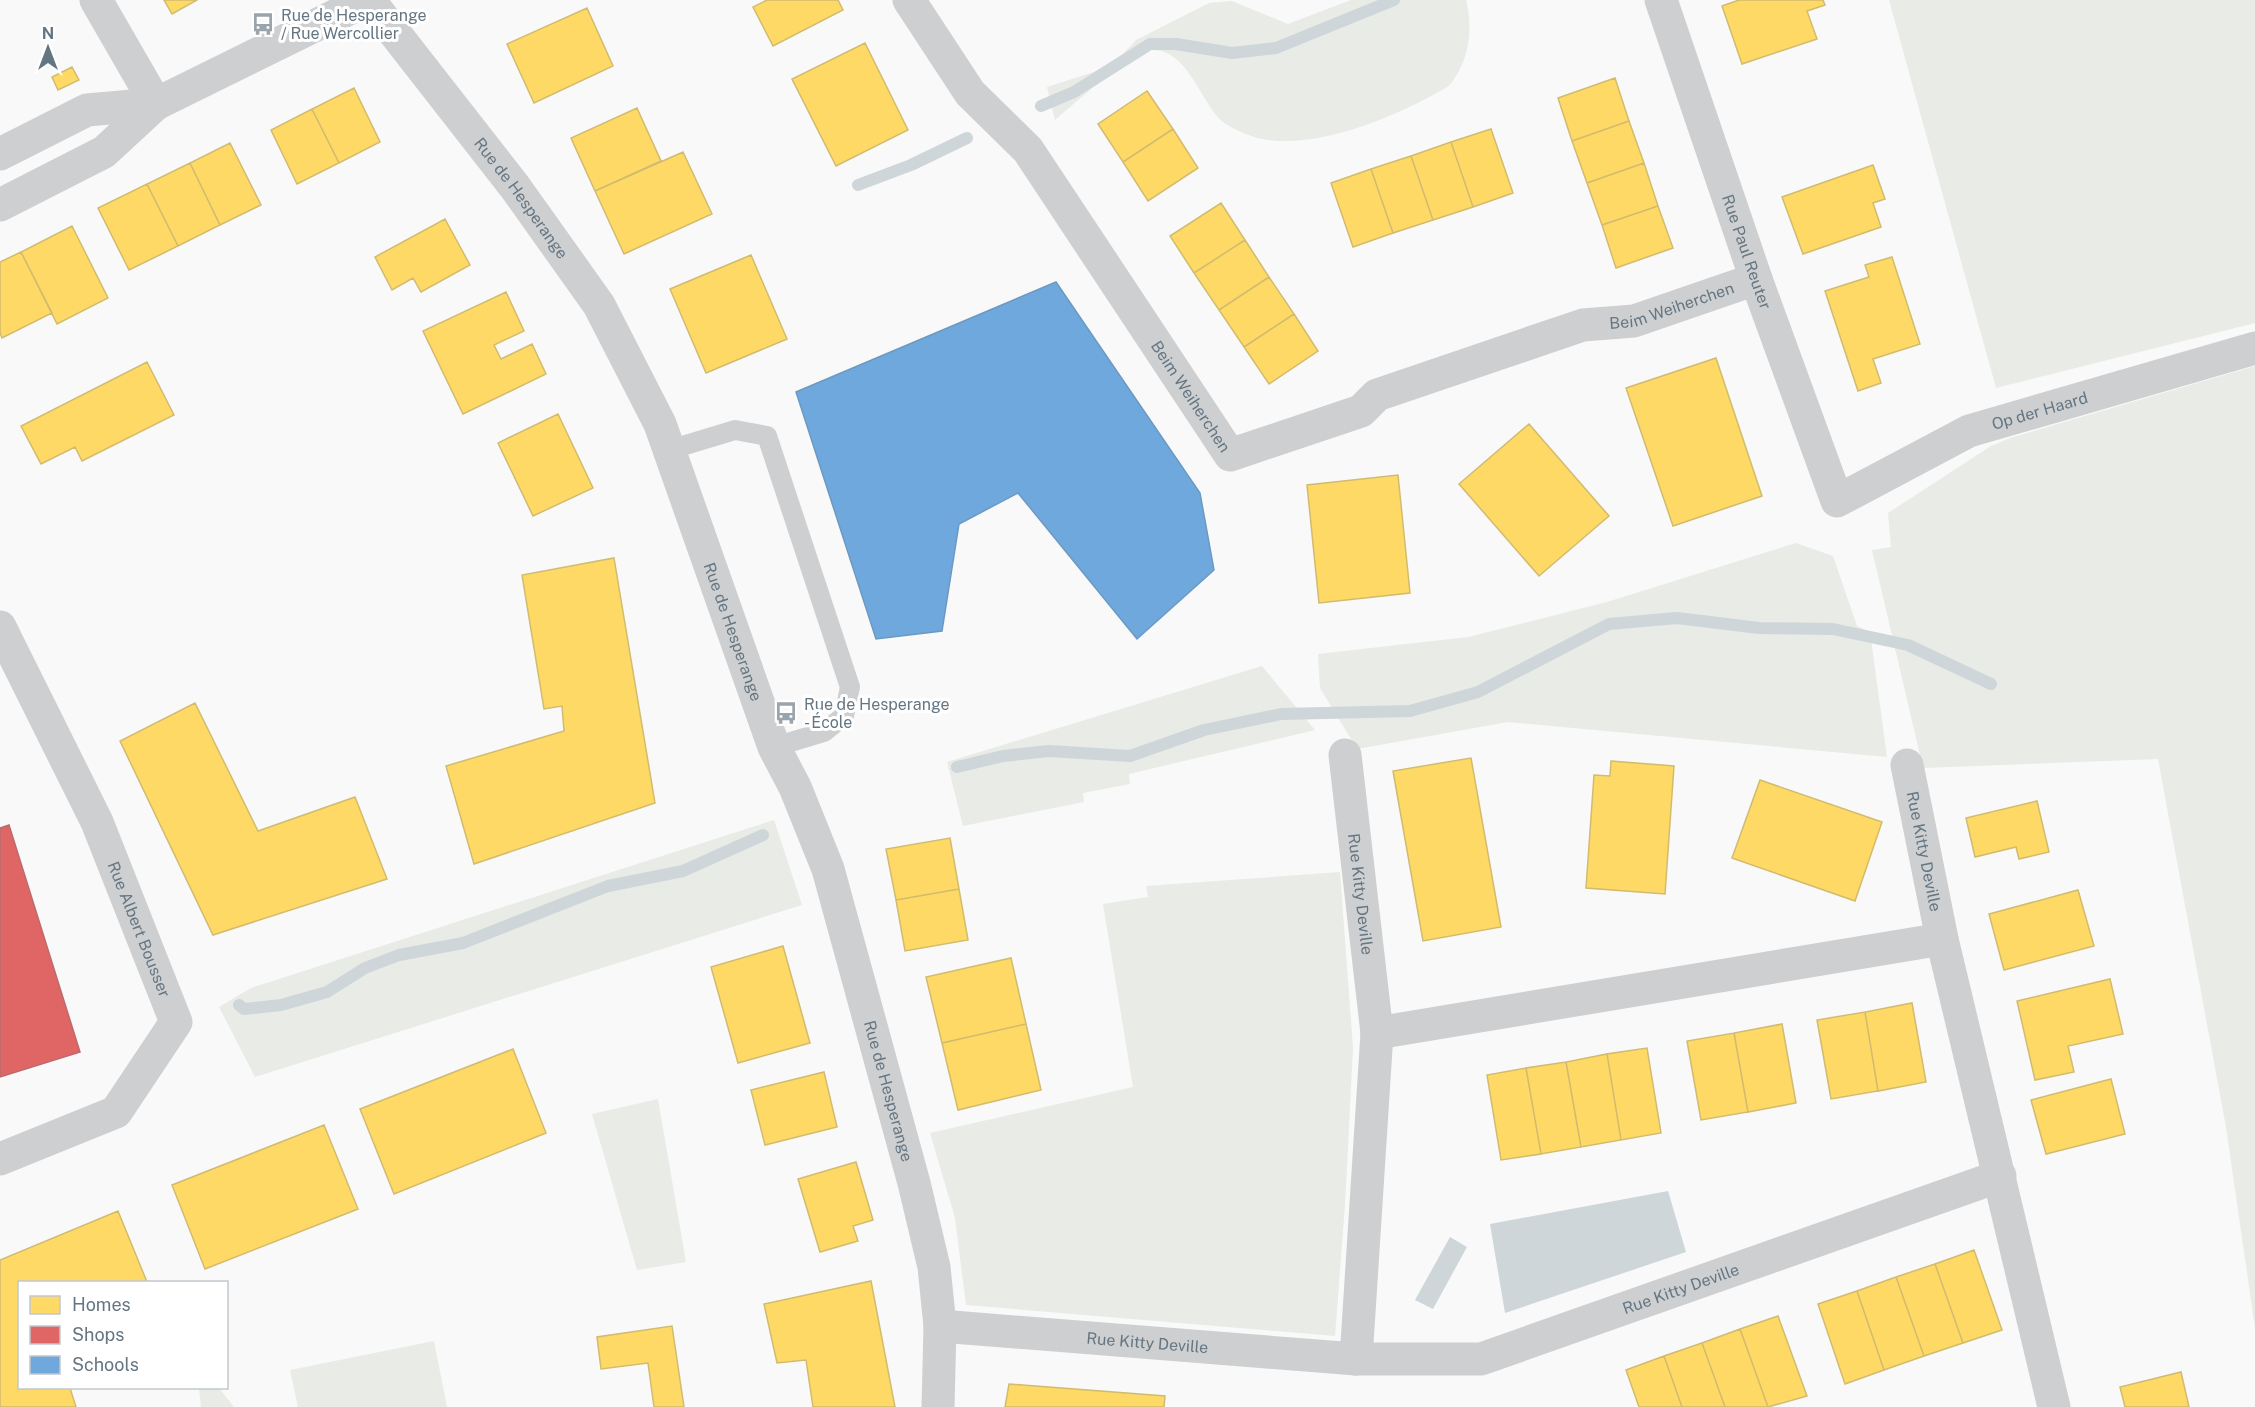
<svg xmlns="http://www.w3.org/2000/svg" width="2255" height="1407" font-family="'Public Sans',sans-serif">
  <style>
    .green { fill: #e8ebe6 }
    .water { fill: #ced6d9 }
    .homes { fill: #ffd966; stroke: #d1bb6f; stroke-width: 1.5 }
    .shops { fill: #e06666; stroke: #bb6b6f; stroke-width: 1.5 }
    .schools { fill: #6fa8dc; stroke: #6c99c1; stroke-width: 1.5 }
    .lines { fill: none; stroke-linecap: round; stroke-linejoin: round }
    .stream { stroke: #ced6d9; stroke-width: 12 }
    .lane { stroke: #cecfd0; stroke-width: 20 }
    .street { stroke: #cecfd0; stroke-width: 33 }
    .labels { text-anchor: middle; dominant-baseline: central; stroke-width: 6; stroke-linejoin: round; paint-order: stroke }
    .poi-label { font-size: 16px; fill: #657683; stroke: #fff; text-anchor: start }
    .street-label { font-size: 16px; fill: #657683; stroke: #fff }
  </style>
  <rect width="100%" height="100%" fill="#f9f9f9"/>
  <path class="green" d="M 1351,0 L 1466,0 C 1473,28 1470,58 1452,82 C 1447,89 1436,93 1429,97 C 1383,122 1297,156 1246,134 C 1239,131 1227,126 1222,121 C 1200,101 1187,47 1150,50 C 1131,52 1072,106 1055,120 L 1047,87 L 1094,72 L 1122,55 L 1136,40 L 1209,3 L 1232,1 L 1288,24 Z
    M 1889,0 L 2255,0 L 2255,323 L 1996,388 Z
    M 2255,366 L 2255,1328 L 2226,1127 L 2158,759 L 1923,768 L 1872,550 L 1891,547 L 1888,513 L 1991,446 L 2010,438 Z
    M 1796,543 L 1833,556 L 1857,626 L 1870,632 L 1887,757 L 1508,722 L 1357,749 L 1320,688 L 1318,654 L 1468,637 L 1607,602 Z
    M 1262,666 L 1315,730 L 1129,774 L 1130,784 L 1083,793 L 1084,802 L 963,826 L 947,762 Z
    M 774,820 L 802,905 L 255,1077 L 219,1007 L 251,988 Z
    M 1340,872 L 1353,1048 L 1345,1205 L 1335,1336 L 966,1305 L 955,1218 L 930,1133 L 1133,1087 L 1103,904 L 1148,897 L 1146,886 Z
    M 658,1099 L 686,1262 L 637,1270 L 592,1114 Z
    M 434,1341 L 447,1407 L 298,1407 L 290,1370 Z
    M 199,1388 L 219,1388 L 234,1407 L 201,1407 Z"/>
  <path class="water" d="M 1668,1191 L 1686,1252 L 1505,1313 L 1490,1224 Z
    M 1450,1237 L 1467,1247 L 1433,1309 L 1415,1300 Z"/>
  <path class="homes" d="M 164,0 L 197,0 L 172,14 Z
    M 767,0 L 838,0 L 843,10 L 773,46 L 753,7 Z
    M 1739,0 L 1823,0 L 1825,5 L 1807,11 L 1817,39 L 1742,64 L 1722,6 Z
    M 587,8 L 613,66 L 534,103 L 507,44 Z
    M 865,43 L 908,130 L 836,166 L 792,79 Z
    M 72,67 L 79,80 L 58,90 L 52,77 Z
    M 1615,78 L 1629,121 L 1572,141 L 1558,98 Z
    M 354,88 L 380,142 L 339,163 L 312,109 Z
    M 1147,91 L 1173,129 L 1123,162 L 1098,124 Z
    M 637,108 L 661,161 L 595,191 L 571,138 Z
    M 312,109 L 339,163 L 297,184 L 271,130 Z
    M 1629,121 L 1644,163 L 1587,183 L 1572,141 Z
    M 1173,129 L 1198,168 L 1148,201 L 1123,162 Z
    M 1491,129 L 1513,193 L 1473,207 L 1451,142 Z
    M 1451,142 L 1473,207 L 1433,220 L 1411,156 Z
    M 230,143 L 261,205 L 220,225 L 190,163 Z
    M 683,152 L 712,214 L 624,254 L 595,191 Z
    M 1411,156 L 1433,220 L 1393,233 L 1371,169 Z
    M 190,163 L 220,225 L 178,246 L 147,184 Z
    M 1644,163 L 1658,206 L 1602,225 L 1587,183 Z
    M 1873,165 L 1885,199 L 1873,203 L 1881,227 L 1803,254 L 1782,197 Z
    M 1371,169 L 1393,233 L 1353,247 L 1331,183 Z
    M 147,184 L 178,246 L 129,270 L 98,208 Z
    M 1221,203 L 1245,240 L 1194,273 L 1170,236 Z
    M 1658,206 L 1673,248 L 1616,268 L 1602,225 Z
    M 445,219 L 470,265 L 421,292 L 413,278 L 392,290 L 375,257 Z
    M 72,226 L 108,298 L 57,324 L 21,252 Z
    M 1245,240 L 1269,277 L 1219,310 L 1194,273 Z
    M 21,252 L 52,313 L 2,338 L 0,333 L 0,262 Z
    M 751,255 L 787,339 L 706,373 L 670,289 Z
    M 1892,257 L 1920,344 L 1873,359 L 1881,383 L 1858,391 L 1825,291 L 1869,277 L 1865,265 Z
    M 1269,277 L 1294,314 L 1244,347 L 1219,310 Z
    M 506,292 L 524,331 L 494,345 L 501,359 L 532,344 L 546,374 L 463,414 L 423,331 Z
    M 1294,314 L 1318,351 L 1269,384 L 1244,347 Z
    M 1716,358 L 1762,496 L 1673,526 L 1626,388 Z
    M 147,362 L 174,415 L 82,461 L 75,447 L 41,464 L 21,426 Z
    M 558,414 L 593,488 L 533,516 L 498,443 Z
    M 1529,424 L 1609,516 L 1539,576 L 1459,484 Z
    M 1398,475 L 1410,593 L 1319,603 L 1307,485 Z
    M 614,558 L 655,803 L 474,864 L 446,766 L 564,731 L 562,706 L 544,709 L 522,575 Z
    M 195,703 L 258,831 L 355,797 L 387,879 L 213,935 L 120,741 Z
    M 1471,758 L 1501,927 L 1423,941 L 1393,771 Z
    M 1611,761 L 1674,766 L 1665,894 L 1586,888 L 1594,775 L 1610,776 Z
    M 1760,780 L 1882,822 L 1855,901 L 1732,858 Z
    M 2037,801 L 2049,852 L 2019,859 L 2016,847 L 1975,857 L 1966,818 Z
    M 950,838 L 959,889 L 896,900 L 886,849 Z
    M 959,889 L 968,940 L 905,951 L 896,900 Z
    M 2078,890 L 2094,946 L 2004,970 L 1989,914 Z
    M 783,946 L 810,1043 L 738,1063 L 711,967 Z
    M 1011,958 L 1026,1024 L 942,1043 L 926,977 Z
    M 2110,979 L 2123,1034 L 2068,1046 L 2074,1072 L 2035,1080 L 2017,1001 Z
    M 1912,1003 L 1926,1082 L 1878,1091 L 1865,1012 Z
    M 1865,1012 L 1878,1091 L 1831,1099 L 1817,1020 Z
    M 1026,1024 L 1041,1090 L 958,1110 L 942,1043 Z
    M 1782,1024 L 1796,1103 L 1748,1112 L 1734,1033 Z
    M 1734,1033 L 1748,1112 L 1701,1120 L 1687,1041 Z
    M 1647,1048 L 1661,1133 L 1621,1140 L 1607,1054 Z
    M 513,1049 L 546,1133 L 394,1194 L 360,1109 Z
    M 1607,1054 L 1621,1140 L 1581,1147 L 1566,1062 Z
    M 1566,1062 L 1581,1147 L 1541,1154 L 1526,1068 Z
    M 1526,1068 L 1541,1154 L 1501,1160 L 1487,1075 Z
    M 824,1072 L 837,1127 L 765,1145 L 751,1090 Z
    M 2111,1079 L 2125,1134 L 2046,1154 L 2031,1100 Z
    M 324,1125 L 358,1209 L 205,1269 L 172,1185 Z
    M 856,1162 L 873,1220 L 853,1226 L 858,1241 L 820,1252 L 798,1179 Z
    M 118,1211 L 147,1282 L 20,1282 L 20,1388 L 70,1388 L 76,1407 L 0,1407 L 0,1260 Z
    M 1974,1250 L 2002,1330 L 1963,1343 L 1935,1264 Z
    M 1935,1264 L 1963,1343 L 1924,1356 L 1896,1277 Z
    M 1896,1277 L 1924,1356 L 1884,1370 L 1857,1291 Z
    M 871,1281 L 895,1407 L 813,1407 L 806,1360 L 777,1363 L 764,1304 Z
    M 1857,1291 L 1884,1370 L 1845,1384 L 1818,1304 Z
    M 1778,1316 L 1807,1396 L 1768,1407 L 1740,1329 Z
    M 672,1326 L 684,1407 L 654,1407 L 648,1363 L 601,1369 L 597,1337 Z
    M 1740,1329 L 1768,1407 L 1725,1407 L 1702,1343 Z
    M 1702,1343 L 1725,1407 L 1682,1407 L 1664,1356 Z
    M 1664,1356 L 1682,1407 L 1639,1407 L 1626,1370 Z
    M 2181,1372 L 2189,1407 L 2125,1407 L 2120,1387 Z
    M 1009,1384 L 1165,1396 L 1164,1407 L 1005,1407 Z"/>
  <path class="shops" d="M 9,825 L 80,1052 L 0,1077 L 0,828 Z"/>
  <path class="schools" d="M 1056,282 L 1200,493 L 1214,570 L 1137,639 L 1018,493 L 959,524 L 942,631 L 876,639 L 796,392 Z"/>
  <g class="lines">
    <path class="stream" d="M 1041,106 L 1074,92 L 1150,44 L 1176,44 L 1232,53 L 1276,48 L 1394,0
      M 858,185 L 911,165 L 967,138
      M 957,767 L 1003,756 L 1049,751 L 1130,756 L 1204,730 L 1281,714 L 1410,711 L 1478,692 L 1609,624 L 1677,618 L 1759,628 L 1833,629 L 1908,645 L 1991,684
      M 239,1005 L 244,1009 L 281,1005 L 327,992 L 365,968 L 399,955 L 463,943 L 608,886 L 683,871 L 763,835"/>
    <path class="lane" d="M 669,450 L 735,430 L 767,436 L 850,687 L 844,716 L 824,732 L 774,747"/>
    <g class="street">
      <path d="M 96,0 L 156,104"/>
      <path id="s1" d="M 369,0 L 515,187 L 599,305 L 660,424 L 774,747 L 795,787 L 828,869 L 914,1183 L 934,1267 L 940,1326 L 938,1407"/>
      <path id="s2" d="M 909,0 L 970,93 L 1028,150 L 1230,455 L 1361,411 L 1377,395 L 1583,325 L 1634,321 L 1756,279"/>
      <path id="s3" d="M 1661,0 L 1756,279 L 1837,501 L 1969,431 L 2255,348"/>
      <path d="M 0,154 L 87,110 L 156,104"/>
      <path d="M 0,205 L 104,152 L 156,104 L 367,0"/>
      <path id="s4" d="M 0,627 L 97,822 L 176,1022 L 116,1112 L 0,1159"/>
      <path id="s5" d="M 1345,755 L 1377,1033 L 1356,1359"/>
      <path id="s6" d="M 1907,765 L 1942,939 L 2054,1407"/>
      <path d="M 1377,1033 L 1942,939"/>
      <path id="s7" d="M 940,1326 L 1356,1359 L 1481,1359 L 2000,1176"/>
    </g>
  </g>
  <defs>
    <g id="bus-bare" transform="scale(1.8)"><path d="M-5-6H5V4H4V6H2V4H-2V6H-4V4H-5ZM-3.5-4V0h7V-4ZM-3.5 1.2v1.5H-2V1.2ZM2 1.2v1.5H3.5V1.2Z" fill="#99a4ac" stroke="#fff" stroke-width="2.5" paint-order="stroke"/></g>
  </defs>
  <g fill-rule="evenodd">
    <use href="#bus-bare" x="263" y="24"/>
    <use href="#bus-bare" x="786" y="713"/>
  </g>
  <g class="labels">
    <g class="poi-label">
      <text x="281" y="15">Rue de Hesperange<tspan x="281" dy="18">/ Rue Wercollier</tspan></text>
      <text x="804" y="704">Rue de Hesperange<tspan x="804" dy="18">- École</tspan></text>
    </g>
    <g class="street-label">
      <text stroke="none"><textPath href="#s1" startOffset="250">Rue de Hesperange</textPath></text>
      <text stroke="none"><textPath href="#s3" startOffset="266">Rue Paul Reuter</textPath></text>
      <text stroke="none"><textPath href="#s2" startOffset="1028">Beim Weiherchen</textPath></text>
      <text stroke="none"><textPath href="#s2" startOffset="488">Beim Weiherchen</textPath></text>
      <text stroke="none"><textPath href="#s3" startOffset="754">Op der Haard</textPath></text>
      <text stroke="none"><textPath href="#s1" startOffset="736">Rue de Hesperange</textPath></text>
      <text stroke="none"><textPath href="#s6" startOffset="88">Rue Kitty Deville</textPath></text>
      <text stroke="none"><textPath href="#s5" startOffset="140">Rue Kitty Deville</textPath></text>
      <text stroke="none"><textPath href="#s4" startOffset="333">Rue Albert Bousser</textPath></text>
      <text stroke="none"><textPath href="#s1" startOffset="1222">Rue de Hesperange</textPath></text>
      <text stroke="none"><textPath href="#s7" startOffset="754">Rue Kitty Deville</textPath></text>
      <text stroke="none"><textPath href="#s7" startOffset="208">Rue Kitty Deville</textPath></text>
    </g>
  </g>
  <rect x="18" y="1281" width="210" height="108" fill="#ffffff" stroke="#c1c8cd" stroke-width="1.5"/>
  <rect x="30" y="1296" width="30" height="18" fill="#ffd966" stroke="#c1c8cd" stroke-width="1.5"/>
  <text x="72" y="1311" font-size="18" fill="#657683">Homes</text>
  <rect x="30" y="1326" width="30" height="18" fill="#e06666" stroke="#c1c8cd" stroke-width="1.5"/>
  <text x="72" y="1341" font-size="18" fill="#657683">Shops</text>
  <rect x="30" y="1356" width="30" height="18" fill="#6fa8dc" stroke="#c1c8cd" stroke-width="1.5"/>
  <text x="72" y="1371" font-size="18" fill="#657683">Schools</text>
  <g transform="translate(48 48)" stroke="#ffffff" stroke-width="4.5" paint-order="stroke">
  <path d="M0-4.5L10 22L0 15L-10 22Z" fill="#657683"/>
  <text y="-9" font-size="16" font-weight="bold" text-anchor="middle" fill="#657683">N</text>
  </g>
</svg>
